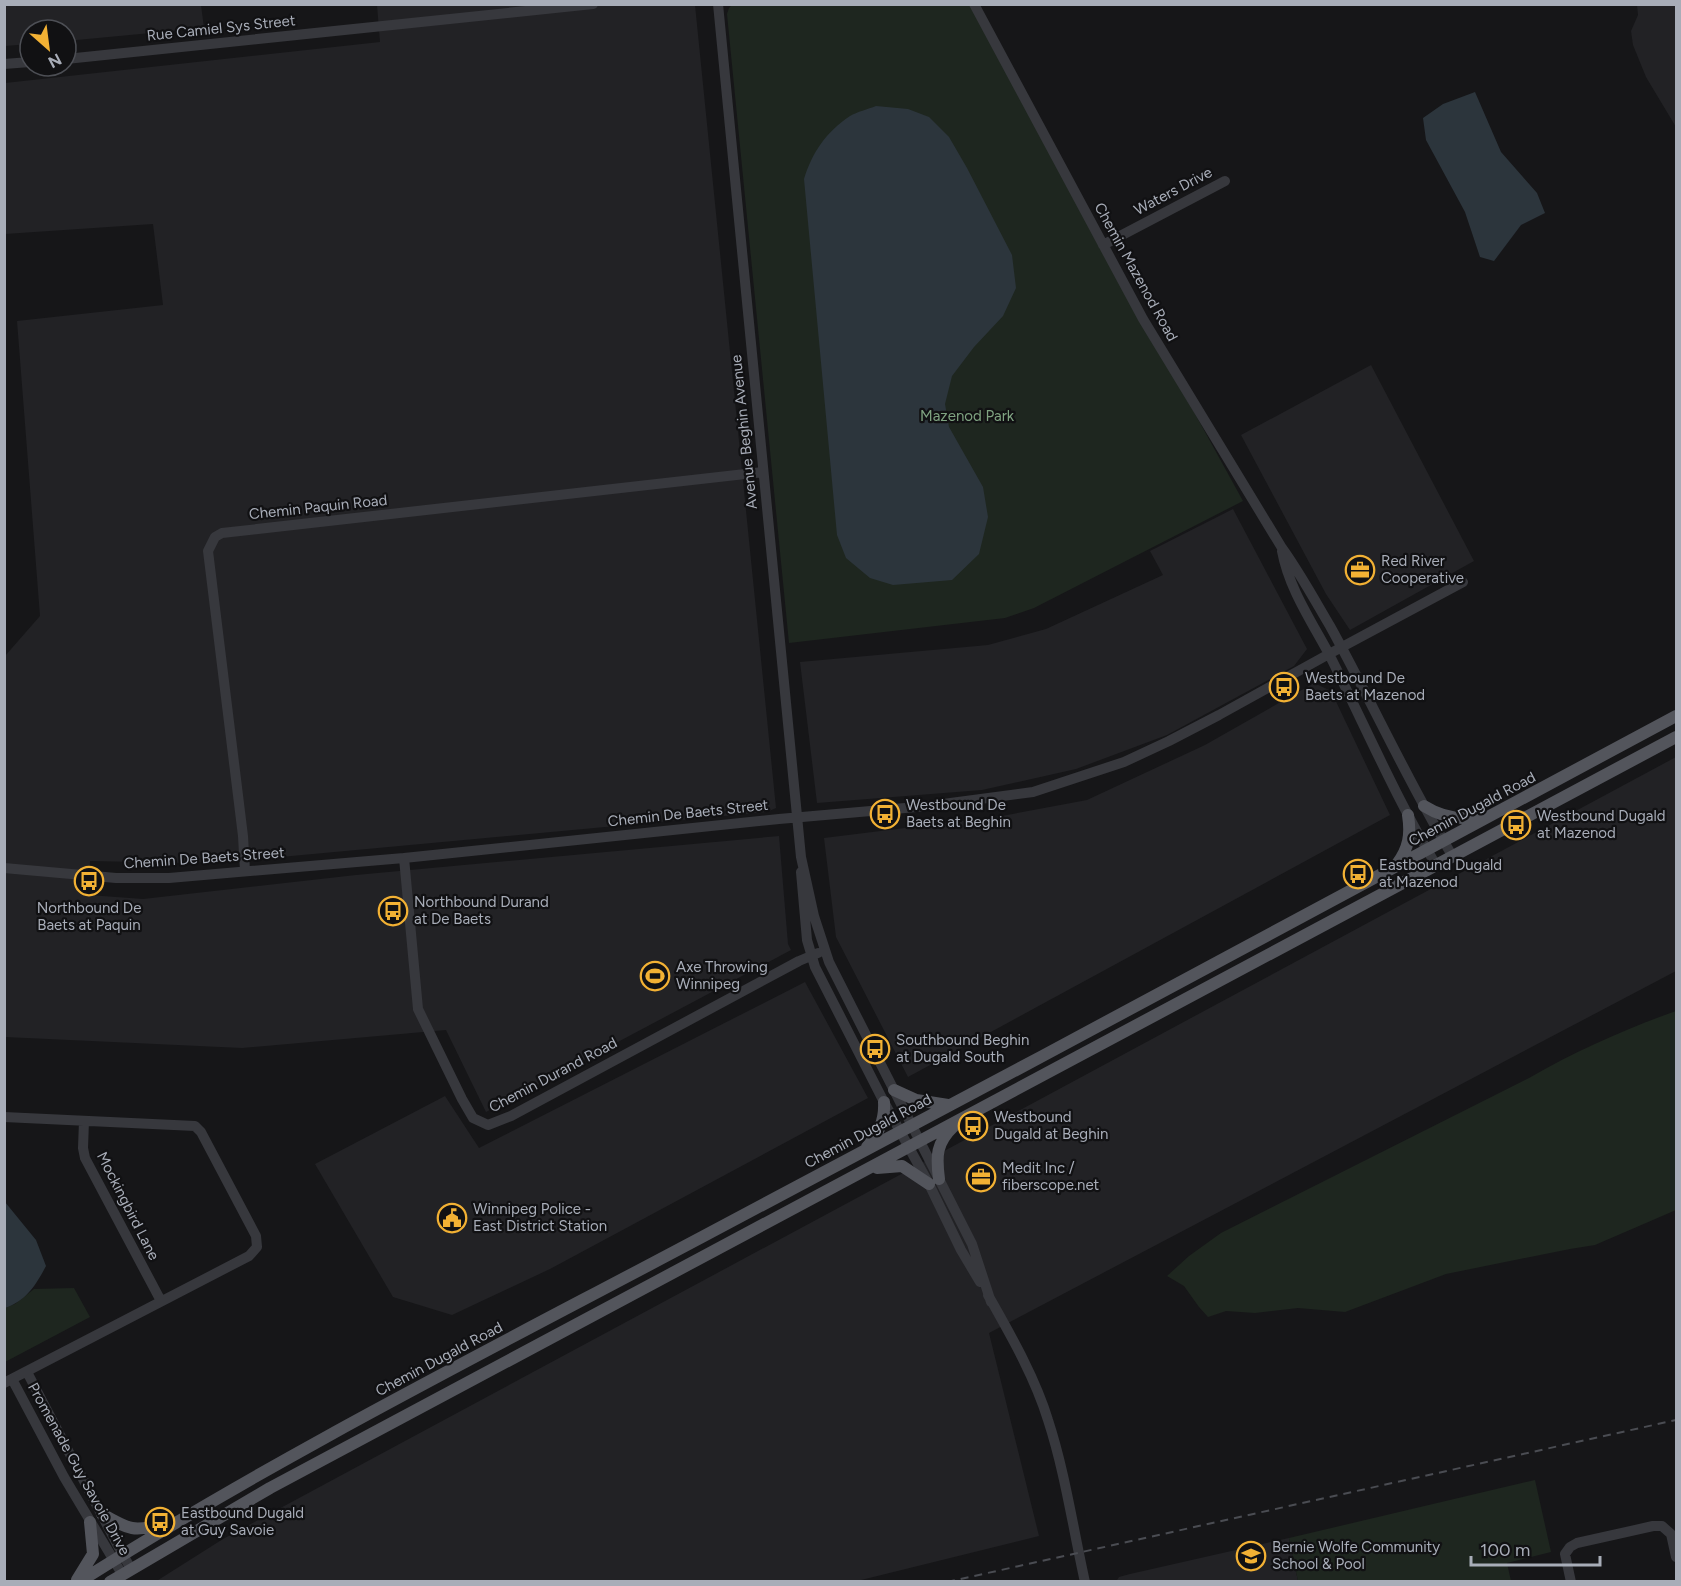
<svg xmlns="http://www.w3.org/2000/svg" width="1681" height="1586" font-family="Figtree,sans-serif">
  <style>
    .built { fill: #222225 }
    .green { fill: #1e261f }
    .water { fill: #2c353c }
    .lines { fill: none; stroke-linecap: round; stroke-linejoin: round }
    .minor { stroke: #37383d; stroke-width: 10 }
    .major { stroke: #53555c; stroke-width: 12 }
    .rail { stroke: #4a4c52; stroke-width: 2; stroke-dasharray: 8 6; stroke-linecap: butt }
    .labels { text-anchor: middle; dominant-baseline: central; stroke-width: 4.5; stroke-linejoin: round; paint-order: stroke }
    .street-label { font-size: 15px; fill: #a8adb8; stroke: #111113 }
    .park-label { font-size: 15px; fill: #7fa381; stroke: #111113 }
    .poi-label { font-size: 15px; fill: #a8adb8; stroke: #111113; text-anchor: start }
  </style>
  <rect width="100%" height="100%" fill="#161618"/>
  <path class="built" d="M 5,4 L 201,5 L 204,28 L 66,41 L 66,30 L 30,30 L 30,44 L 5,46 Z
    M 377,5 L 695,5 L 776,808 L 767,812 L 259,859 L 186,863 L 90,861 L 89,895 L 143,899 L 356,875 L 779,836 L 788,944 L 791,950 L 486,1112 L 446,1030 L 242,1048 L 5,1037 L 5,656 L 40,616 L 17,321 L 163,305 L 153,224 L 5,234 L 5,83 L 380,42 Z
    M 1637,5 L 1676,5 L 1676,127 L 1646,77 L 1633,45 L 1631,31 L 1638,15 Z
    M 1371,365 L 1474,561 L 1350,630 L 1326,594 L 1241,435 Z
    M 1233,509 L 1307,649 L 1294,666 L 1167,735 L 1076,769 L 982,790 L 817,803 L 800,662 L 988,645 L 1046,629 L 1163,575 L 1150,551 Z
    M 1314,683 L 1331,691 L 1390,815 L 908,1077 L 836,937 L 824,838 L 1002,816 L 1087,800 L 1205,745 Z
    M 1676,757 L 1676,971 L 989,1333 L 1039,1536 L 853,1582 L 155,1582 L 223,1539 Z
    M 805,982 L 868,1098 L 550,1269 L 452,1315 L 393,1297 L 315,1164 L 445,1096 L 479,1148 Z
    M 1289,1538 L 1298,1581 L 1116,1582 L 1119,1577 L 1130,1574 Z"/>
  <path class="green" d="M 733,4 L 970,5 L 1243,501 L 1034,608 L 1005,618 L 789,643 L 727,14 L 729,8 Z
    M 1676,1011 L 1676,1210 L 1595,1245 L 1570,1249 L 1446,1274 L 1345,1312 L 1298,1308 L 1255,1313 L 1226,1311 L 1208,1317 L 1199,1307 L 1184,1286 L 1167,1276 L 1189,1256 L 1221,1233 L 1529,1078 C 1576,1051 1625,1029 1676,1011 Z
    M 74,1288 L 90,1317 L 5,1362 L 5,1308 L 15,1304 L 34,1289 Z
    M 1535,1480 L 1551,1552 L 1507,1563 L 1511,1581 L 1298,1581 L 1289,1538 Z"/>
  <path class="water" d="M 1475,92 L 1501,152 L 1537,193 L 1545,213 L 1521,225 L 1494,261 L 1480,257 L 1465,212 L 1426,140 L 1423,118 L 1443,104 Z
    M 876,106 L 908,109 L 929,117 L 949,137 L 967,168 L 1012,255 L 1016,288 L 1003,316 L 974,347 L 952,376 L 945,404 L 949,427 L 983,487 L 988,517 L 979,554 L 952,580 L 893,585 L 870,578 L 846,558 L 837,535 L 804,179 C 812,153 826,132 850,116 C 857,112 868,109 876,106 Z
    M 5,1202 L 36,1240 L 46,1266 C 36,1285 26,1301 5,1308 Z"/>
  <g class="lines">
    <path class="minor" d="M 718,4 L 801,857 L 814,916 L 829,962 L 972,1244 L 991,1302
      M 974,4 L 1143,319 L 1282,548 C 1300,573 1314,599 1330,626 C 1372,702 1408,782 1453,857
      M 66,59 L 593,4
      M 4,64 L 30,62
      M 1103,245 L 1225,181
      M 1282,551 C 1289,589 1312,622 1330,656 C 1365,726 1396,798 1436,865
      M 404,858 L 418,1009 L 462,1099 L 473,1118 L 488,1125 L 511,1116 L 799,961 L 818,953
      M 4,868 L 116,878 L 169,878 L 404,858 L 779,819 L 928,806 L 1033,792 L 1124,762 L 1169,741 L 1219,715 L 1329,654 L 1463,582
      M 245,871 L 243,836 L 208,551 L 215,537 L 222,533 L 763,472
      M 801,872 L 807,940 L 815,967 L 884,1102 L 929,1184 L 961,1250 L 980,1282
      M 4,1117 L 195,1126 L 201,1132 L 256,1236 L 257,1247 L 249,1256 L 4,1383
      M 84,1121 L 83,1148 L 85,1158 L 161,1301
      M 988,1295 C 1010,1334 1035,1377 1048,1420 C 1065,1472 1073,1528 1085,1582
      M 27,1372 L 118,1546 L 131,1569
      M 12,1379 L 64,1477 L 122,1574
      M 1571,1582 L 1565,1554 L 1570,1547 L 1577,1543 L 1653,1526 L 1662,1526 L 1671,1534 L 1676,1557"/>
    <path class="major" d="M 1424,806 C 1443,818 1462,821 1484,816
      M 1397,864 C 1409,848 1411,834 1408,815
      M 894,1090 L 916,1100 L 948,1105
      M 867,1147 C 879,1132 885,1121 884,1102
      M 877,1168 L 902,1166 L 929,1184
      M 939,1179 C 936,1156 936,1143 954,1126
      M 102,1514 C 129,1530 134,1532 165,1524
      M 77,1580 L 93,1554 L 90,1522
      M 79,1582 C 280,1455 493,1348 702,1237 C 1027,1064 1353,892 1676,716
      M 110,1582 L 270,1488 L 1676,737"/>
    <path class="rail" d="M 947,1582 L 1676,1420"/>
  </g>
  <defs>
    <g id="office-ring" transform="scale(1.5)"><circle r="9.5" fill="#111113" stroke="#f2b134" stroke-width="1.5"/><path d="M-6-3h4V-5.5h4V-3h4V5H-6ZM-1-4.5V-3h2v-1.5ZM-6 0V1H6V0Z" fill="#f2b134"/></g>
    <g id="bus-ring" transform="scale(1.5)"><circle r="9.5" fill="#111113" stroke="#f2b134" stroke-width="1.5"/><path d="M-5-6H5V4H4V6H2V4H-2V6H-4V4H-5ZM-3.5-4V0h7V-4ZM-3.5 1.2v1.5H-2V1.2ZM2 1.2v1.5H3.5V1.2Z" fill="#f2b134"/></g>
    <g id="stadium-ring" transform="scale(1.5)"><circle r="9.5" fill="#111113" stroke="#f2b134" stroke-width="1.5"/><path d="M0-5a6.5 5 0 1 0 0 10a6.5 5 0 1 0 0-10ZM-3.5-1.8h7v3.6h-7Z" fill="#f2b134"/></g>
    <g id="civic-ring" transform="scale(1.5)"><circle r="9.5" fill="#111113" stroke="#f2b134" stroke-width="1.5"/><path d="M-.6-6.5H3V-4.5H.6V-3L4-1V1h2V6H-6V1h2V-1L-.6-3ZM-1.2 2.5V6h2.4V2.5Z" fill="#f2b134"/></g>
    <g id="school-ring" transform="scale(1.5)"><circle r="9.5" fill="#111113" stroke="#f2b134" stroke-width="1.5"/><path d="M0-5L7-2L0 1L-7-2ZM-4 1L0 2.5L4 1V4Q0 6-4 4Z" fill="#f2b134"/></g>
  </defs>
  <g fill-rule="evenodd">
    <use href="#office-ring" x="1360" y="570"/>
    <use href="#bus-ring" x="1284" y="687"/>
    <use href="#bus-ring" x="885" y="814"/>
    <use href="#bus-ring" x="1516" y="825"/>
    <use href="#bus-ring" x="1358" y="874"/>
    <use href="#bus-ring" x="89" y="881"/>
    <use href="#bus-ring" x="393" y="911"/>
    <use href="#stadium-ring" x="655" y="976"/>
    <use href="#bus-ring" x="875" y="1049"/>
    <use href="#bus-ring" x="973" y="1126"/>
    <use href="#office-ring" x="981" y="1177"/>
    <use href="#civic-ring" x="452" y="1218"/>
    <use href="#bus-ring" x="160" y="1522"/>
    <use href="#school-ring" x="1251" y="1556"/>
  </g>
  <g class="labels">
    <g class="street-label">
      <text transform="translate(221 28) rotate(-6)">Rue Camiel Sys Street</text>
      <text transform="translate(1173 191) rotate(-28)">Waters Drive</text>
      <text transform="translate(1136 272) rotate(61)">Chemin Mazenod Road</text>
      <text transform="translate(744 432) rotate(-96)">Avenue Beghin Avenue</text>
      <text transform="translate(318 507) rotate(-6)">Chemin Paquin Road</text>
      <text transform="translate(1472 809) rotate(-28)">Chemin Dugald Road</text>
      <text transform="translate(688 813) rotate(-6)">Chemin De Baets Street</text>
      <text transform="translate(204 858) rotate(-4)">Chemin De Baets Street</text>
      <text transform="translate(553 1075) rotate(-28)">Chemin Durand Road</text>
      <text transform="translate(868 1131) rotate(-28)">Chemin Dugald Road</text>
      <text transform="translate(128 1206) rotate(63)">Mockingbird Lane</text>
      <text transform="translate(439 1359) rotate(-28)">Chemin Dugald Road</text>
      <text transform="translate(79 1469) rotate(61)">Promenade Guy Savoie Drive</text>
    </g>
    <g class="park-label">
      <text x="967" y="416">Mazenod Park</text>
    </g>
    <g class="poi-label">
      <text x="1381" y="561">Red River<tspan x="1381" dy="17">Cooperative</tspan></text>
      <text x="1305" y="678">Westbound De<tspan x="1305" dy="17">Baets at Mazenod</tspan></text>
      <text x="906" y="805">Westbound De<tspan x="906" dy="17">Baets at Beghin</tspan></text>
      <text x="1537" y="816">Westbound Dugald<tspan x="1537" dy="17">at Mazenod</tspan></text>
      <text x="1379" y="865">Eastbound Dugald<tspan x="1379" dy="17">at Mazenod</tspan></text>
      <text x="414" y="902">Northbound Durand<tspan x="414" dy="17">at De Baets</tspan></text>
      <text x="89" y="908" text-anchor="middle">Northbound De<tspan x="89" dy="17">Baets at Paquin</tspan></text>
      <text x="676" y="967">Axe Throwing<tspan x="676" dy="17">Winnipeg</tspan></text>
      <text x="896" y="1040">Southbound Beghin<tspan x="896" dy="17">at Dugald South</tspan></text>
      <text x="994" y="1117">Westbound<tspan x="994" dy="17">Dugald at Beghin</tspan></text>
      <text x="1002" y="1168">Medit Inc /<tspan x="1002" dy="17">fiberscope.net</tspan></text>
      <text x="473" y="1209">Winnipeg Police -<tspan x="473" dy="17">East District Station</tspan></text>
      <text x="181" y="1513">Eastbound Dugald<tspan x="181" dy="17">at Guy Savoie</tspan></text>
      <text x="1272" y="1547">Bernie Wolfe Community<tspan x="1272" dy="17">School &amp; Pool</tspan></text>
    </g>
  </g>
  <rect width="1681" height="1586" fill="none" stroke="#a8adb8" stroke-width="12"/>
  <g transform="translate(48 48) rotate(152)"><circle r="28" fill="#111113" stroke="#4d4f55" stroke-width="1.5"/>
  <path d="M0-4.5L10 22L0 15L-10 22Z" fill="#f2b134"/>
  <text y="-9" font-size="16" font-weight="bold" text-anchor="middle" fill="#a8adb8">N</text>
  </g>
  <path d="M1471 1556v9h129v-9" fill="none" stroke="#a8adb8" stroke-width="3"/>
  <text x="1480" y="1556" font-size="18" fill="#a8adb8" stroke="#111113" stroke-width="4.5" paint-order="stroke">100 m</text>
</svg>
